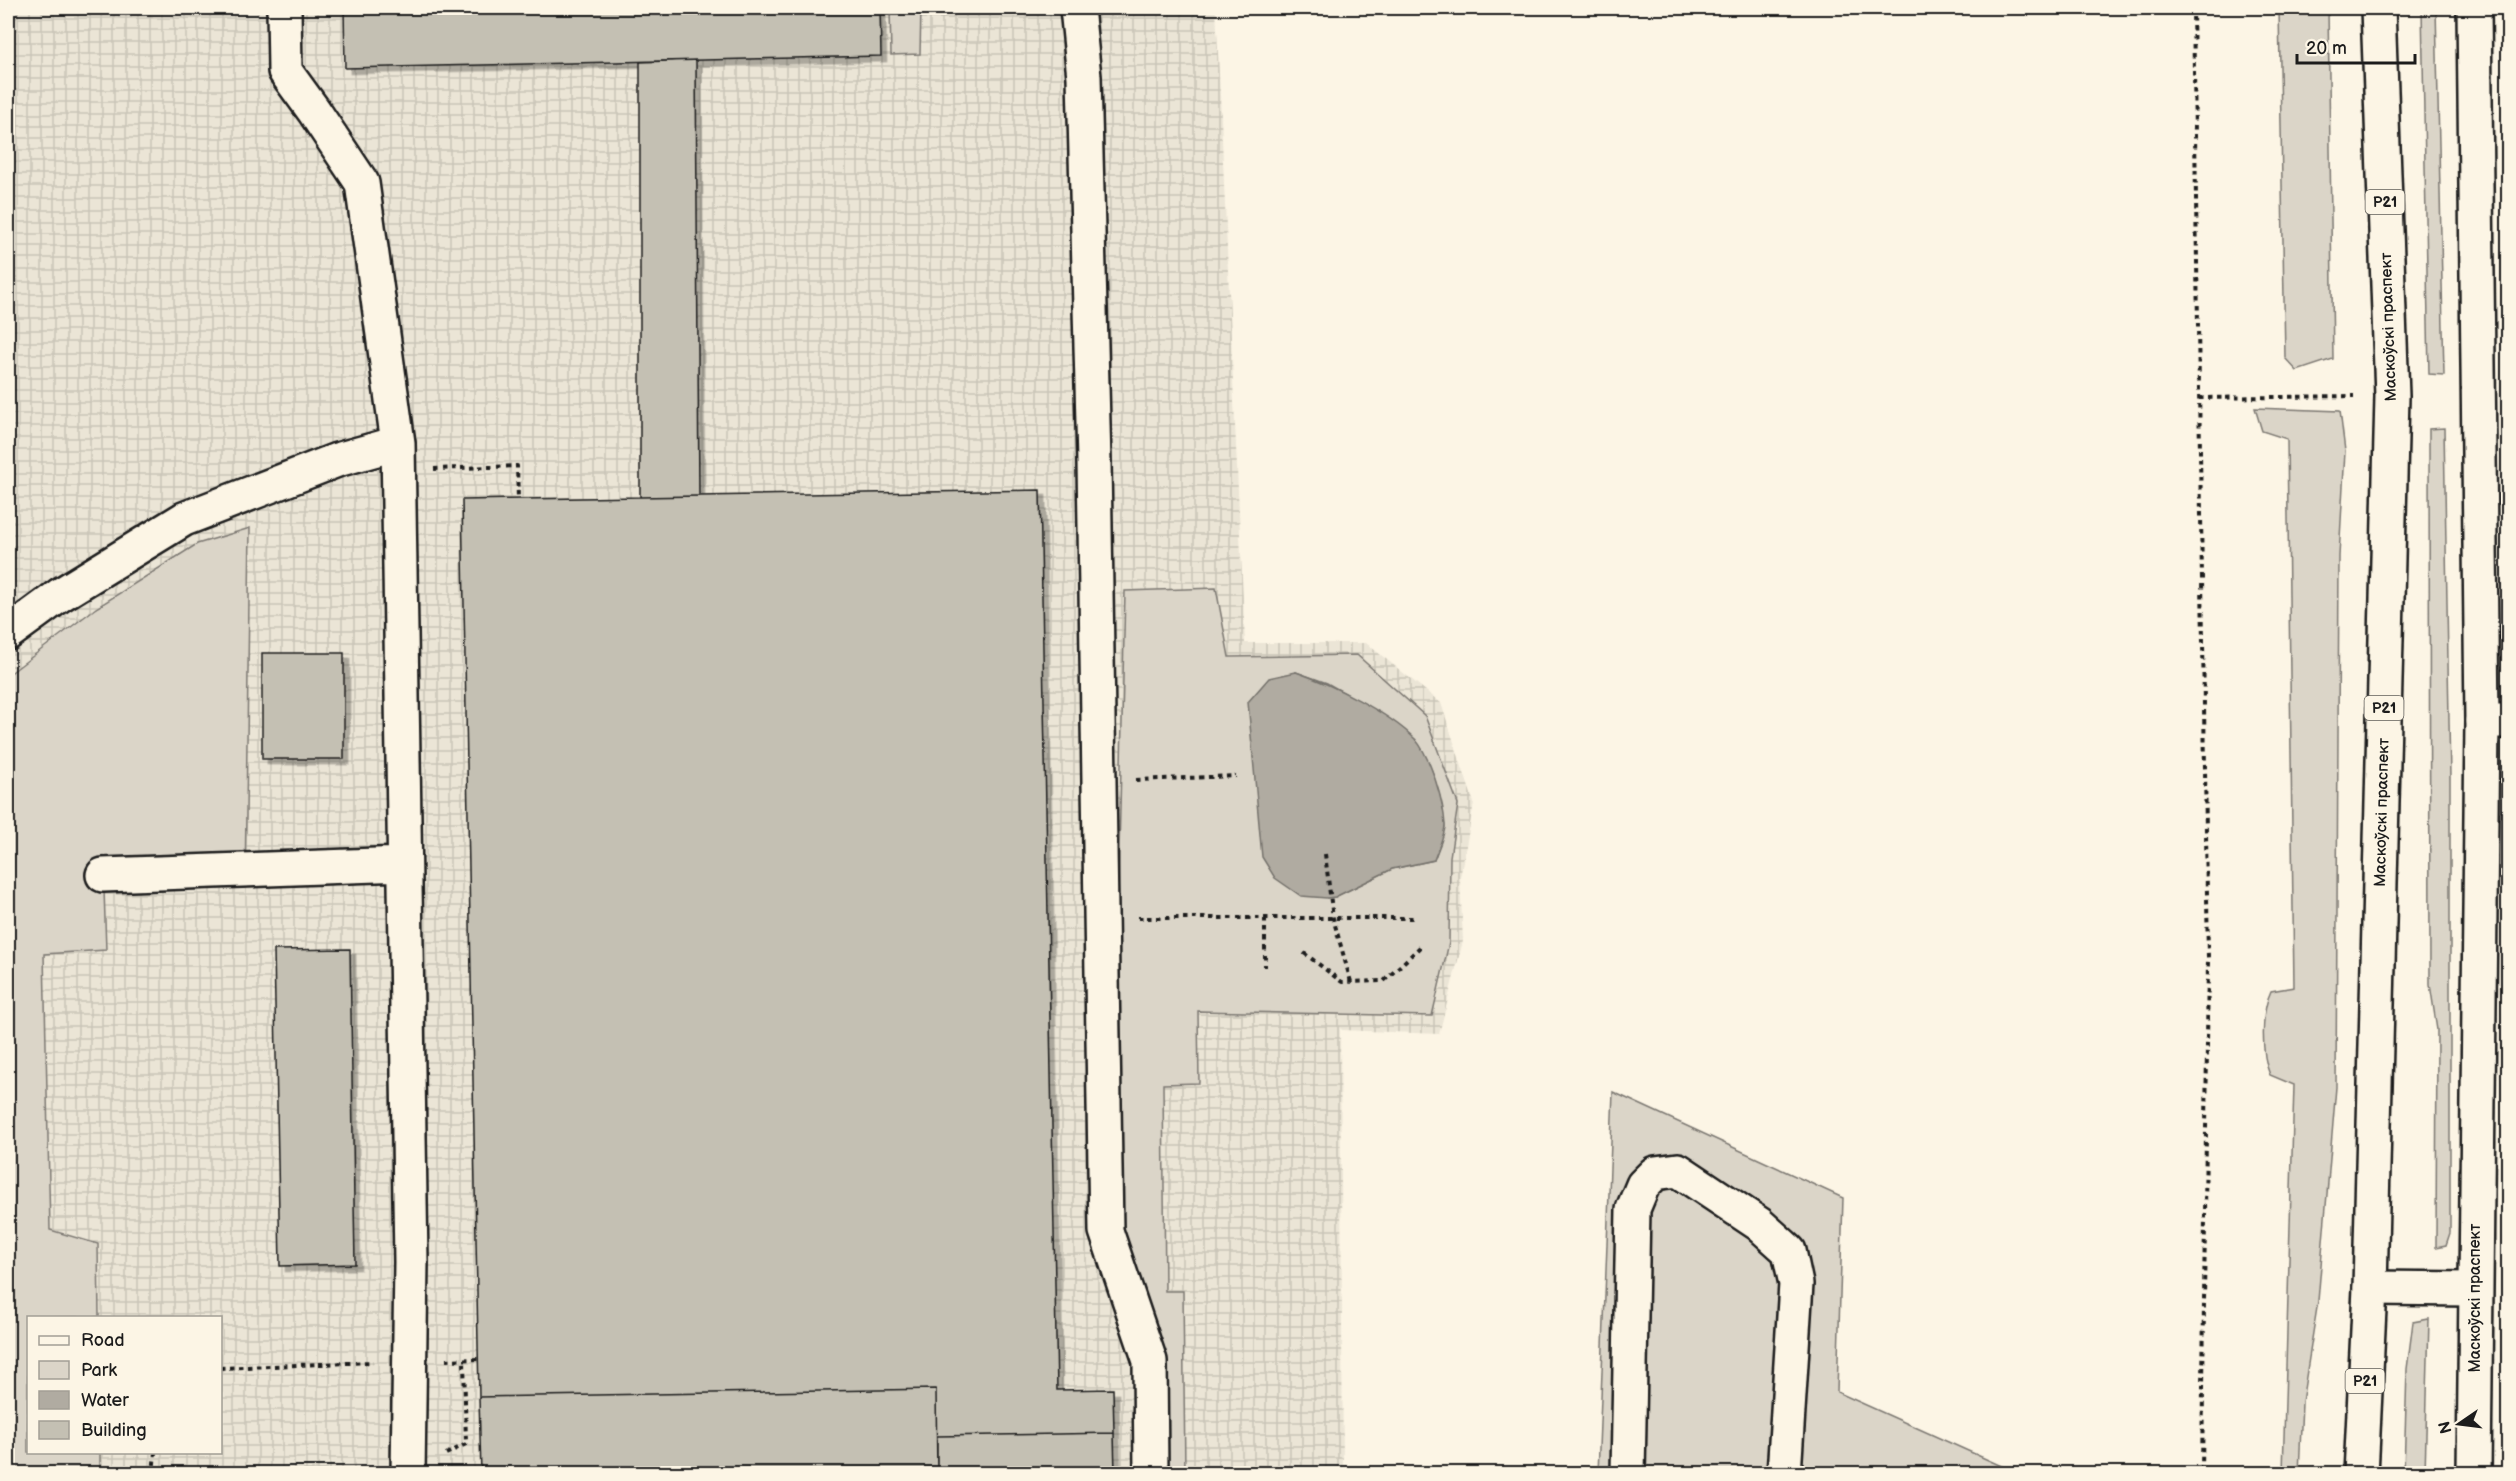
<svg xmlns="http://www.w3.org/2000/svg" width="2516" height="1481" font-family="'Balsamiq Sans',sans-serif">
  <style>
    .industrial { fill: url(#industrial-grid); fill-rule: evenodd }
    .green { fill: #dbd5c8; stroke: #7c7872; stroke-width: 1.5; fill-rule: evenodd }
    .water { fill: #b0aba1; stroke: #75726c; stroke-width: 1.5 }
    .building { fill: #c4c0b3; stroke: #1c1c1c; stroke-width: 1.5; filter: url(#shadow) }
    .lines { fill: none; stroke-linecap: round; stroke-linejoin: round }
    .minor-casing { stroke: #1c1c1c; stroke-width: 38 }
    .major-casing { stroke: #1c1c1c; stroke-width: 38 }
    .path { stroke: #1c1c1c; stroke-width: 4; stroke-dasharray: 4.5 4.5; stroke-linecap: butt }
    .minor { stroke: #fcf5e5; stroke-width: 33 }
    .major { stroke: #fcf5e5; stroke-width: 33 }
    .labels { text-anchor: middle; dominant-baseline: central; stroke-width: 4.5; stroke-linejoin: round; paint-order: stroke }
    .shield { fill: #fcf5e5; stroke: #5f5d58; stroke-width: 1.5 }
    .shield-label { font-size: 15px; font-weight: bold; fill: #1c1c1c }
    .street-label { font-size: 16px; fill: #1c1c1c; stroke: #fcf5e5 }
  </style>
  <defs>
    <pattern id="industrial-grid" width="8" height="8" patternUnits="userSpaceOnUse" patternTransform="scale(1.5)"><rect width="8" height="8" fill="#ebe5d6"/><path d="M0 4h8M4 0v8" fill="none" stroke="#c9c4b7"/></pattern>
    <filter id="shadow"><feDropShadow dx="5.5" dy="5.5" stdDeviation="0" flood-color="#0004"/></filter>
  </defs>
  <rect width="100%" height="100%" fill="#fcf5e5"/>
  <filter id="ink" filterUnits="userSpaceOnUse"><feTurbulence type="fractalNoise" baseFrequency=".0167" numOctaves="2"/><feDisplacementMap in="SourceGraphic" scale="12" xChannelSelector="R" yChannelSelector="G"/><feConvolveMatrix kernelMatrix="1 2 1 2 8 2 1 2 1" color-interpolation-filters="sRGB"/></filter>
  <g filter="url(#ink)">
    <path class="industrial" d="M 8,8 L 1216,8 L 1245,643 L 1366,643 L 1441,703 L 1474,803 L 1460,878 L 1463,941 L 1439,1034 L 1342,1030 L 1340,1028 L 1343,1473 L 8,1473 ZM 28,1318 L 220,1318 L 220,1452 L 28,1452 Z"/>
    <path class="green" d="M 890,8 L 921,8 L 920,54 L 891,55 Z
      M 2279,8 L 2328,8 L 2333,359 L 2297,371 L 2285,358 Z
      M 2422,8 L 2436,8 L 2444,375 L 2429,374 Z
      M 2255,408 L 2340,411 L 2345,451 L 2339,556 L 2336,1087 L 2318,1301 L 2302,1402 L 2299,1474 L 2283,1473 L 2294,1085 L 2270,1075 C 2261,1054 2261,1012 2271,991 L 2294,987 L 2287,439 L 2262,431 Z
      M 2444,428 L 2450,779 L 2450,1233 L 2446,1245 L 2436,1247 L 2437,1030 L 2430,984 L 2429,429 Z
      M 250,528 L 245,885 L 104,889 L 106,950 L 44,954 L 50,1230 L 98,1244 L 99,1317 L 28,1318 L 28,1452 L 100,1453 L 100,1473 L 8,1474 L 8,675 L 96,608 L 197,544 Z
      M 1216,588 L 1229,657 L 1357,655 L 1425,716 L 1458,804 L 1450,857 L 1449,943 L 1432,1016 L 1198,1011 L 1199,1083 L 1163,1084 L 1165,1291 L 1183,1291 L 1185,1473 L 1161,1473 L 1117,1228 L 1115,1027 L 1125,591 ZM 1296,672 L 1327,683 L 1381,714 L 1416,740 L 1432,771 L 1440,797 L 1445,827 L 1434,860 L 1392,869 L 1335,897 L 1327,898 Z
      M 1613,1092 L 1843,1198 L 1837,1392 L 2017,1473 L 1598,1474 Z
      M 2429,1319 L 2425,1473 L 2404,1473 L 2407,1369 L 2413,1322 Z"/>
    <path class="water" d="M 1296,672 C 1331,684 1388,712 1415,739 C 1430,755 1444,803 1445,825 C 1445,835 1438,849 1434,860 L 1392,869 L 1335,897 L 1327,898 L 1301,896 L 1275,878 L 1262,857 L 1248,702 L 1269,678 Z"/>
    <path class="building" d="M 344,8 L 880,8 L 881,56 L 345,68 Z
      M 696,60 L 699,496 L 640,497 L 640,62 Z
      M 1040,490 L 1057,1390 L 1113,1389 L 1115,1474 L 937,1474 L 936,1389 L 479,1397 L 462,500 Z
      M 262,653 L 344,653 L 344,759 L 262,759 Z
      M 350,949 L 355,1264 L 280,1266 L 274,950 Z
      M 936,1389 L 937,1474 L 481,1474 L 479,1397 Z
      M 1114,1433 L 1115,1474 L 937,1474 L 937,1436 Z"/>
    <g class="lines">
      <g class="minor-casing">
        <path id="minor" d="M 284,8 L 285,71 L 314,111 L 362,183 L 398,443 L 411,1262 L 408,1474
          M 1077,8 L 1084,77 L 1094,462 L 1106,1231 L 1150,1361 L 1151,1474
          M 8,633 L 60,595 L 184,519 L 337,460 L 398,443
          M 2482,721 L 2508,721
          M 103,875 L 404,864
          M 1628,1474 L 1633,1209 L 1643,1185 L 1655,1173 L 1678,1170 L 1759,1224 L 1789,1251 L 1796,1284 L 1784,1474"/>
      </g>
      <g class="major-casing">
        <g id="major">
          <path d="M 2474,8 L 2482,721 L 2474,1474"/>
          <path d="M 2370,1288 L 2474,1289"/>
          <path id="s1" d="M 2361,1474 L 2370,1288 L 2392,396 L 2378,8"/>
        </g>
      </g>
      <path class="path" d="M 2193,8 L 2208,959 L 2202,1474
        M 2199,398 L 2354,396
        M 434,469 L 517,466 L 518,499
        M 1136,780 L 1236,776
        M 1325,854 L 1333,918 L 1351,982
        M 1138,918 L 1413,918
        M 1265,919 L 1265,967
        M 1304,953 L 1342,982 L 1384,981 L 1420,947
        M 446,1360 L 479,1359
        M 220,1368 L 373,1362
        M 446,1454 L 466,1444 L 464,1359
        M 153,1474 L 155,1452"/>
      <use href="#minor" class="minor"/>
      <use href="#major" class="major"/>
    </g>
  </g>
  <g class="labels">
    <g class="shield">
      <rect x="2365.5" y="190" width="39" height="24" rx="4.5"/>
      <rect x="2364.5" y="696" width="39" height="24" rx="4.5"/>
      <rect x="2345.5" y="1369" width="39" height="24" rx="4.5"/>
    </g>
    <g class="shield-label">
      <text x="2385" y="202">Р21</text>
      <text x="2384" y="708">Р21</text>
      <text x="2365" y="1381">Р21</text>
    </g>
    <g class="street-label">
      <text transform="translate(2389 327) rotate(-92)">Маскоўскі праспект</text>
      <text stroke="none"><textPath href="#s1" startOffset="662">Маскоўскі праспект</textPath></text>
      <text transform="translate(2475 1298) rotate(-90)">Маскоўскі праспект</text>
    </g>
  </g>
  <rect width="2516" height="1481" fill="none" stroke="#fcf5e5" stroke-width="30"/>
  <rect x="15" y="15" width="2486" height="1451" fill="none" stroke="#1c1c1c" stroke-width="2" filter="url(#ink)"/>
  <rect x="27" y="1316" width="195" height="138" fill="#fcf5e5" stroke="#a29e95" stroke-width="1.5"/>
  <rect x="39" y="1336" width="30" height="9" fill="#fcf5e5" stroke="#a29e95" stroke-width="1.5"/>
  <text x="81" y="1346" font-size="18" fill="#1c1c1c">Road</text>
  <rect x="39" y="1361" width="30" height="18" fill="#dbd5c8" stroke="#a29e95" stroke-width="1.5"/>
  <text x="81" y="1376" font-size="18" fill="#1c1c1c">Park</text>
  <rect x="39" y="1391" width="30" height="18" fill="#b0aba1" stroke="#a29e95" stroke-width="1.5"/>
  <text x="81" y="1406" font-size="18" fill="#1c1c1c">Water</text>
  <rect x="39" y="1421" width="30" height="18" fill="#c4c0b3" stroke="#a29e95" stroke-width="1.5"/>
  <text x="81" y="1436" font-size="18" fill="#1c1c1c">Building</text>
  <g transform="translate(2459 1424) rotate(256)" stroke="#fcf5e5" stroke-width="4.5" paint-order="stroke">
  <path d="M0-4.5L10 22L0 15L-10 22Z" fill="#1c1c1c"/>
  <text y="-9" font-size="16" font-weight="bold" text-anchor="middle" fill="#1c1c1c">N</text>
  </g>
  <path d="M2297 54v9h118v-9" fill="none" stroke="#1c1c1c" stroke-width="3"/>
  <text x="2306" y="54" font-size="18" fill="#1c1c1c" stroke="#fcf5e5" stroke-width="4.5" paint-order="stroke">20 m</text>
</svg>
